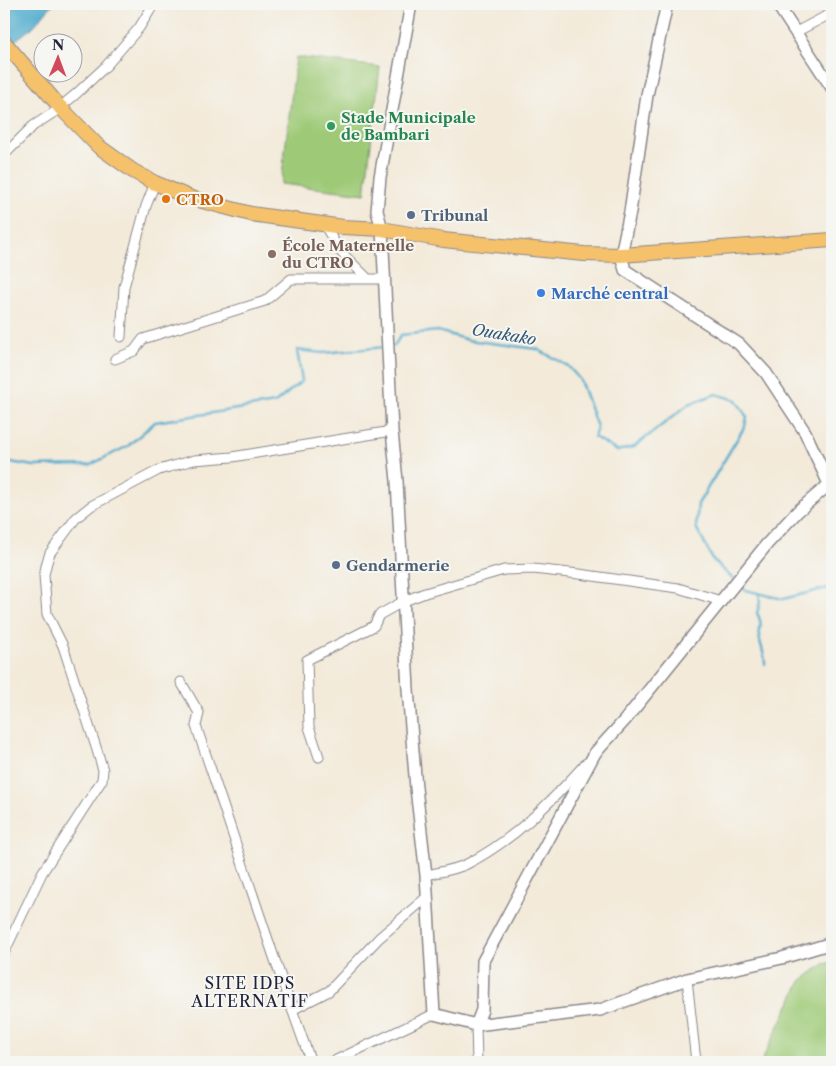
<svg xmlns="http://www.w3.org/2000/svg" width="836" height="1066" font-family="'Libre Caslon Text',serif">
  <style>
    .green { fill: #9eca77; stroke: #607659 }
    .water { fill: #50acce; stroke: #396784 }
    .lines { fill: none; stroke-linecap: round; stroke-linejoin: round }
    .stream { stroke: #50acce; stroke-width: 2.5 }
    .minor-casing { stroke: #8a868a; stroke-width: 11 }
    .tertiary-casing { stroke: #8a868a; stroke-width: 14 }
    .primary-casing { stroke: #8a868a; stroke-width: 16 }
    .minor { stroke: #fff; stroke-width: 9 }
    .tertiary { stroke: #fff; stroke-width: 11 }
    .primary { stroke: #f5c16b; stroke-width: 14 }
    .leisure-dot { fill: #2e9e5b; stroke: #f6f6f2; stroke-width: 2 }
    .food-dot { fill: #e8710a; stroke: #f6f6f2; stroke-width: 2 }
    .service-dot { fill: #5c6f8a; stroke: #f6f6f2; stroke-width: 2 }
    .education-dot { fill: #8d6e63; stroke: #f6f6f2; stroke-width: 2 }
    .shop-dot { fill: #3f7fe0; stroke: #f6f6f2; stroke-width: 2 }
    .labels { text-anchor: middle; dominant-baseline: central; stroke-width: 4; stroke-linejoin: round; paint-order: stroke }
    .leisure-label { font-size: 15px; font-weight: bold; fill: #27864d; stroke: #f6f6f2; text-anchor: start }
    .food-label { font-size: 15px; font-weight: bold; fill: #c56008; stroke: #f6f6f2; text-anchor: start }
    .service-label { font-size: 15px; font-weight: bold; fill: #4e5e75; stroke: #f6f6f2; text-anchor: start }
    .education-label { font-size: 15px; font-weight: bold; fill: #785e54; stroke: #f6f6f2; text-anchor: start }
    .shop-label { font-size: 15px; font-weight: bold; fill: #366cbe; stroke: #f6f6f2; text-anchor: start }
    .water-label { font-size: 16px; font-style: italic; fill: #345976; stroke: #f6f6f2 }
    .neighbourhood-label { font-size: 16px; letter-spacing: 1px; fill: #22223b; stroke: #f6f6f2 }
  </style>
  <rect width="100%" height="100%" fill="#f6f6f2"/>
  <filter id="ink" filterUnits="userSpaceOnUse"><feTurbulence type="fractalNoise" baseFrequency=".02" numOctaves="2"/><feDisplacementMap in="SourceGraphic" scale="10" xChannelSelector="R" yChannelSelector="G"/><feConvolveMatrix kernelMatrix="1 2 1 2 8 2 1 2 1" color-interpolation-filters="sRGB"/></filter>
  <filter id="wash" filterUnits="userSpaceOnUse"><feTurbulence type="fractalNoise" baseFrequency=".0096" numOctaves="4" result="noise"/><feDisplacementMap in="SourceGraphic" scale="20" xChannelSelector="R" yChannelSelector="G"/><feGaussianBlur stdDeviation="1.12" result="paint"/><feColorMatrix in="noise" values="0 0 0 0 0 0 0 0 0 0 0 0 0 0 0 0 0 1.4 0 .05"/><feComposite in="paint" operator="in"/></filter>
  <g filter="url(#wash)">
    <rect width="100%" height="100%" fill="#f3ead9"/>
    <path class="green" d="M 296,57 L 380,67 L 365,194 L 281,184 Z
      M 832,962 L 832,1062 L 761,1062 L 801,981 L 824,964 Z"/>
    <path class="water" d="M 4,4 L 53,4 L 33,27 L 4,49 Z"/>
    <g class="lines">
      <path class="stream" d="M 391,346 L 394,346 L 401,335 L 438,331 L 468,340 L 537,349 L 568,366 L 580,380 L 597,427 L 594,437 L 617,451 L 634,447 L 689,404 L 716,394 L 736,400 L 747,417 L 745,426 L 698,504 L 696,527 L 713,560 L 733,579
        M 4,461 L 34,466 L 90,465 L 128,446 L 155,422 L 275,403 L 302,381 L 297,350 L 323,353 L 385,347
        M 739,584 L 745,590 L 783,599 L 832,587
        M 759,594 L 760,602 L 757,613 C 764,625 758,629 760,641 C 762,649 765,656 765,664"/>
    </g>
  </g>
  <g filter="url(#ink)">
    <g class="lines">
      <g class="minor-casing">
        <path id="minor" d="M 796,32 L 832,13
          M 4,155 L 33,126 L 53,113 L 76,94 L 106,66 L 139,28 L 154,4
          M 324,224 L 339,250 L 368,279
          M 121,337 L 124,287 L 146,206 L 155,183
          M 115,359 L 134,351 L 143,339 L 265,301 L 291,279 L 385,279
          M 181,682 L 199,713 L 196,726 C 235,838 270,951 311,1062
          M 319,757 L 309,727 L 307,660 L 374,626 L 379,615 L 404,601 L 425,593 L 504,570 L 533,569 L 579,574 L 678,588 L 721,601
          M 426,875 C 439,872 455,870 467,864 C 514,840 551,802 586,763
          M 4,953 L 42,873 L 102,780 L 103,770 L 96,747 L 63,646 L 47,614 L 44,575 L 47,562 L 50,553 L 76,518 L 91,506 L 159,470 L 194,460 L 232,457 L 392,431
          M 687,979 L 696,1062
          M 292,1010 L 329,991 L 379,938 L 427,897
          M 476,1025 L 477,1062
          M 332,1062 L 434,1014"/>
      </g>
      <g class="tertiary-casing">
        <path id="tertiary" d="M 411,4 L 380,177 L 377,211 L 382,229 L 392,431 L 397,481 L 408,689 L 416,788 L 426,875 L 434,1014 L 476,1025 L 600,1010 L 687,979 L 782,958 L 832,943
          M 667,4 L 647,95 L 630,212 L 621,255 L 625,270 L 739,344 L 766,373 L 805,432 L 829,484
          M 777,4 L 832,88
          M 476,1025 L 482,1010 L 483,961 L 595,753 L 625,720 L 767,544 L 798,511 L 832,482"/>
      </g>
      <g class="primary-casing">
        <path id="primary" d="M 4,42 L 60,107 L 98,146 L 133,171 L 155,183 L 191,198 L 251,214 L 343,227 L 382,229 L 443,240 L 584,254 L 621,255 L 832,240"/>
      </g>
      <use href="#minor" class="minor"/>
      <use href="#tertiary" class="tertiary"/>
      <use href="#primary" class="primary"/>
    </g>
  </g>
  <circle class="leisure-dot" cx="331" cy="126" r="5"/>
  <circle class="food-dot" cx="166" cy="199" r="5"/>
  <g class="service-dot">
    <circle cx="411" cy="215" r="5"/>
    <circle cx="336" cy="565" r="5"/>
  </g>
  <circle class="education-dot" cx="272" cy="254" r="5"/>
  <circle class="shop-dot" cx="541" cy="293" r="5"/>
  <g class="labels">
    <g class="leisure-label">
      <text x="341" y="117">Stade Municipale<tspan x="341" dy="17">de Bambari</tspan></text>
    </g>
    <g class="food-label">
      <text x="176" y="199">CTRO</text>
    </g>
    <g class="service-label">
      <text x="421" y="215">Tribunal</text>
      <text x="346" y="565">Gendarmerie</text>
    </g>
    <g class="education-label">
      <text x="282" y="245">École Maternelle<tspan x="282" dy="17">du CTRO</tspan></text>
    </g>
    <g class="shop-label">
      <text x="551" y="293">Marché central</text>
    </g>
    <g class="water-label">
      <text transform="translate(504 334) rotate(9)">Ouakako</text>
    </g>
    <g class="neighbourhood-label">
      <text x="250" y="983">SITE IDPS<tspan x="250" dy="18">ALTERNATIF</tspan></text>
    </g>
  </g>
  <rect width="836" height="1066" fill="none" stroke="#f6f6f2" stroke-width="20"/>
  <g transform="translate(58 58) rotate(1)"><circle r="24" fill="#f6f6f2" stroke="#a1a1a9"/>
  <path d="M0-4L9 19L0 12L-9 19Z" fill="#d1495b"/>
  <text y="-8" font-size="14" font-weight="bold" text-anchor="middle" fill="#22223b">N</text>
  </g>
</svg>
